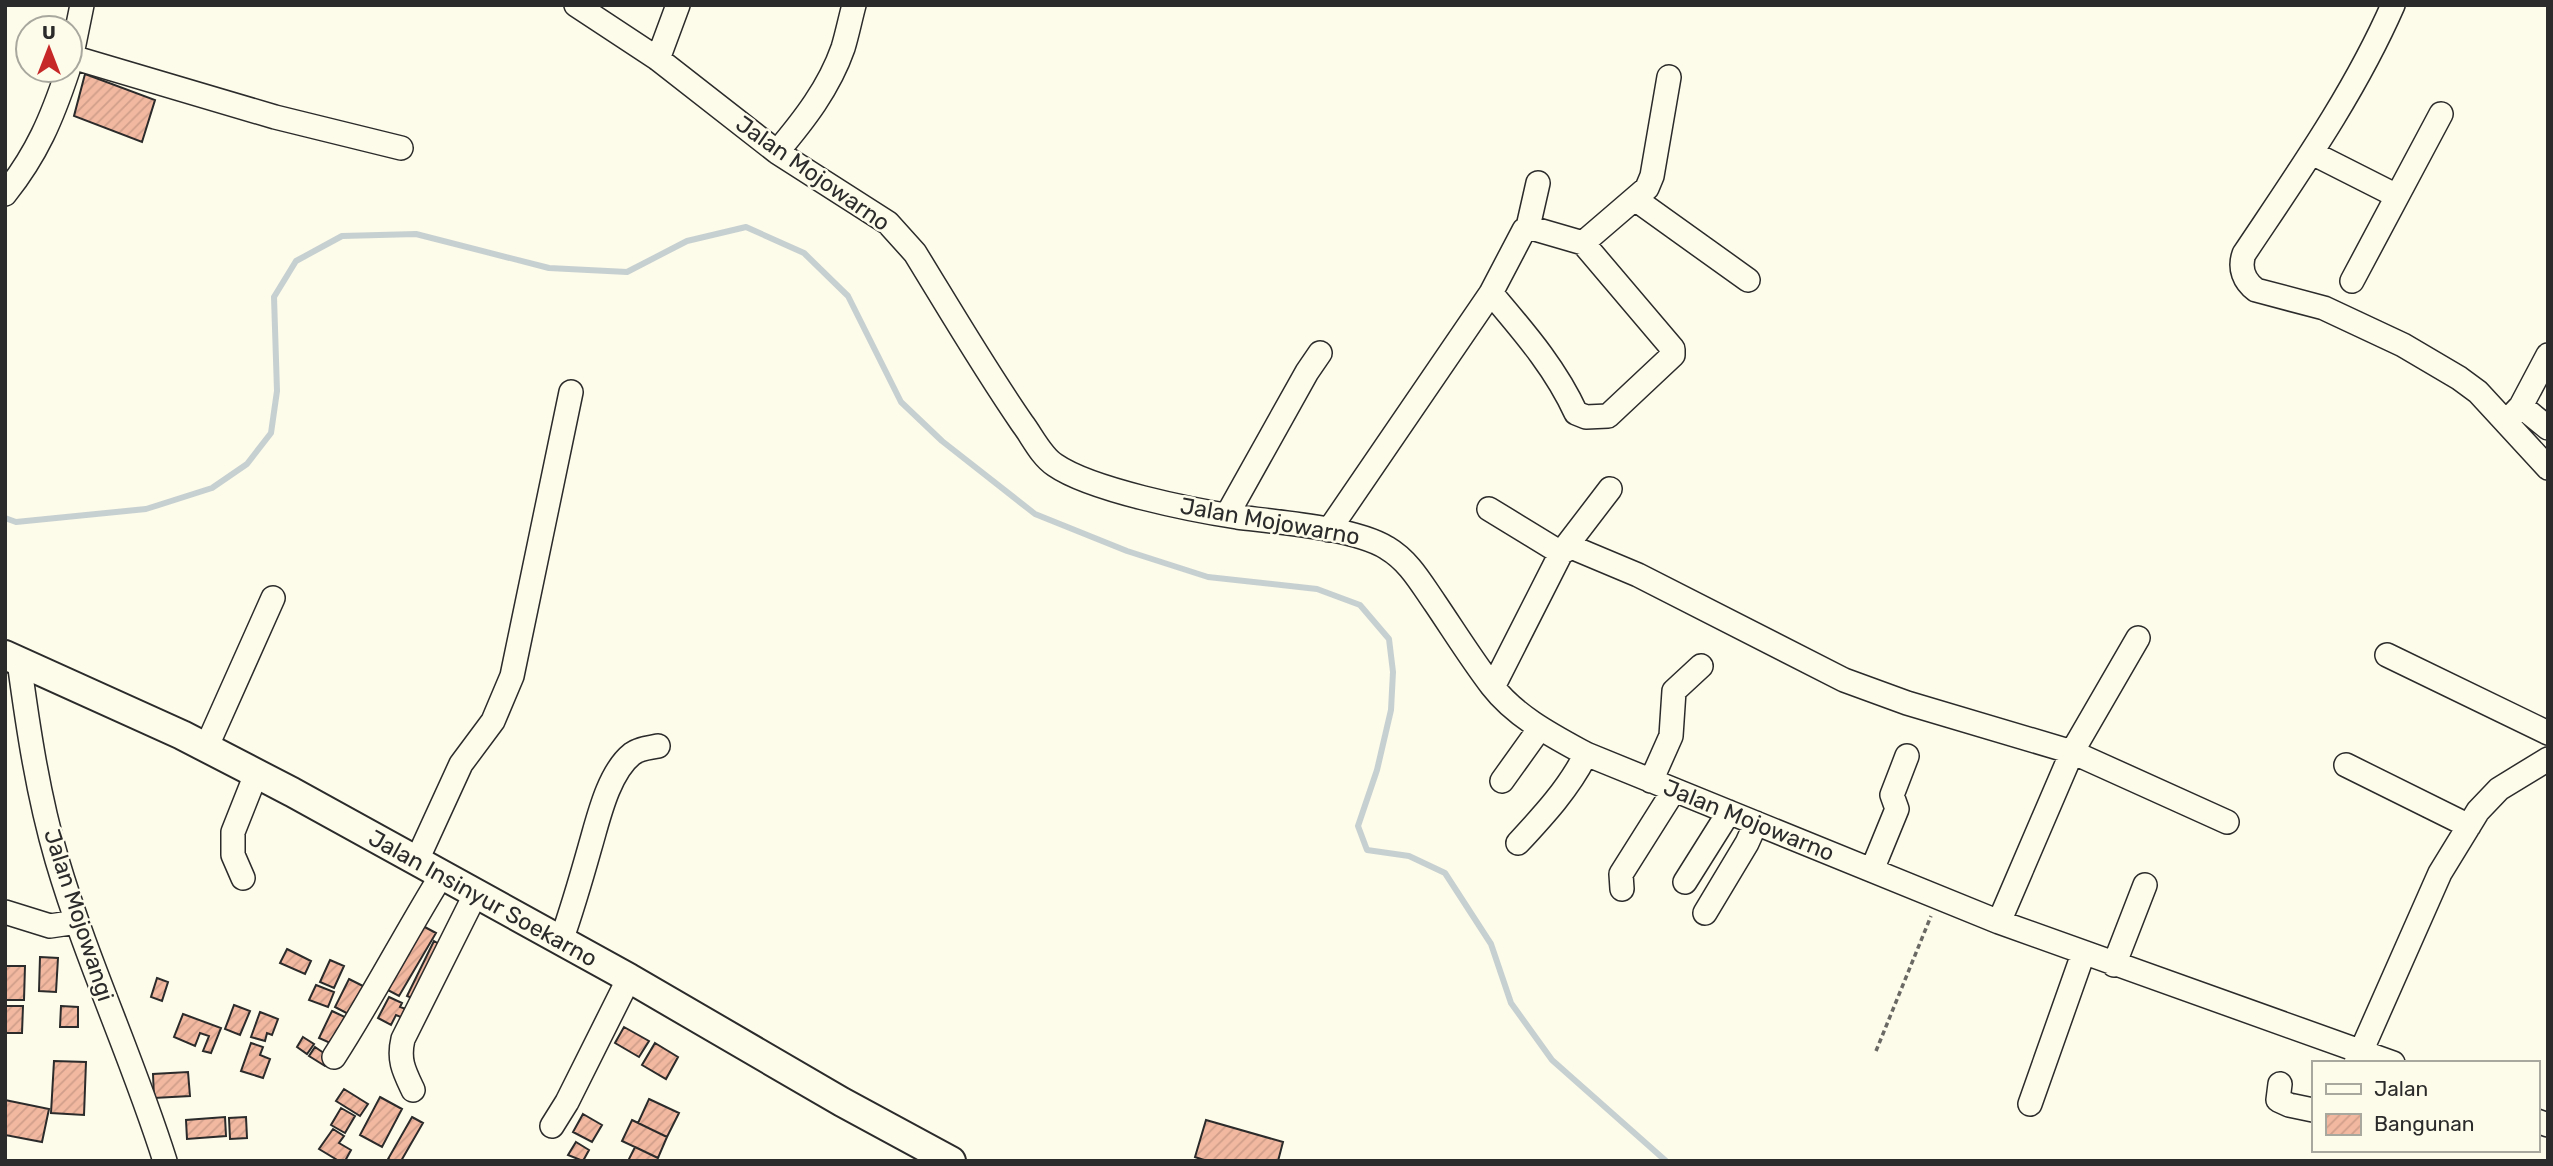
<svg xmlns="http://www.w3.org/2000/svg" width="2553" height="1166" font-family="Rubik,sans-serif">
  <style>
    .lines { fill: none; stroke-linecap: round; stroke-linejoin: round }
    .stream { stroke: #c7d0d0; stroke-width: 6 }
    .building { fill: url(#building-hatch); stroke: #2b2b2b; stroke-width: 2 }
    .minor-casing { stroke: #2b2b2b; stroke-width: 26 }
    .major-casing { stroke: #2b2b2b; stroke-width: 32 }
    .path { stroke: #6a6964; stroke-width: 3.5; stroke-dasharray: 5 3.5; stroke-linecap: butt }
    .minor { stroke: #fdfbea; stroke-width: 23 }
    .major { stroke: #fdfbea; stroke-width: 28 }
    .labels { text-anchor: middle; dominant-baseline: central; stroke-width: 5; stroke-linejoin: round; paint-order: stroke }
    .street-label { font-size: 23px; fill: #2b2b2b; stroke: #fdfbea }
  </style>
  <defs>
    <pattern id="building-hatch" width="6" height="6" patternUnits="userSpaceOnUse" patternTransform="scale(1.75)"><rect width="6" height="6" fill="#f2b8a0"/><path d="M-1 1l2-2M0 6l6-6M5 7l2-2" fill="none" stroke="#d09e8a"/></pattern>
  </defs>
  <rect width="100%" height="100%" fill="#fdfbea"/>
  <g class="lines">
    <path class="stream" d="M 5,518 L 16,522 L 146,509 L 212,488 L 247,464 L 271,433 L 277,391 L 274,297 L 296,261 L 342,236 L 416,234 L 549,268 L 627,272 L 687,241 L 746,227 L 804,253 L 848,296 L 901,402 L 942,441 L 1035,514 L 1127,551 L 1208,577 L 1317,589 L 1360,605 L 1389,639 L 1393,672 L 1391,710 L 1377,770 L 1358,826 L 1367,850 L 1409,856 L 1445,873 L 1491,944 L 1511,1003 L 1552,1060 L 1666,1161"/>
  </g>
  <path class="building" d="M 85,74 L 155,100 L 142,142 L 74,116 Z
    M 421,925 L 436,933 L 399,996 L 384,988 Z
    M 434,941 L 446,948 L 419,1001 L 407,996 Z
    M 287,949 L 311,961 L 305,974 L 280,963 Z
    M 40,957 L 58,958 L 56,992 L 39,991 Z
    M 330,960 L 344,966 L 334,988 L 320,982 Z
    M 5,966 L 25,966 L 24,1000 L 5,1000 Z
    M 157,978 L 168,982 L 162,1001 L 151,997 Z
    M 349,979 L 371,990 L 356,1018 L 335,1007 Z
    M 316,985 L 334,992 L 328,1007 L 309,1000 Z
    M 389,997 L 402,1003 L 400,1007 L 412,1011 L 408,1020 L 396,1015 L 391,1025 L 378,1018 Z
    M 234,1005 L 250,1011 L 240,1035 L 225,1029 Z
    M 5,1006 L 23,1006 L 22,1033 L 5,1033 Z
    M 61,1006 L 78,1007 L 78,1027 L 60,1027 Z
    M 332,1011 L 349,1019 L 337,1046 L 319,1038 Z
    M 260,1012 L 278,1019 L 272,1035 L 267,1033 L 265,1041 L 251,1037 Z
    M 183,1014 L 221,1028 L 211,1053 L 203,1051 L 209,1036 L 200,1033 L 195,1046 L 174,1037 Z
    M 624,1027 L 649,1041 L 639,1057 L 615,1043 Z
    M 303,1037 L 314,1044 L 307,1054 L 297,1047 Z
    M 251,1043 L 263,1047 L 260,1055 L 270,1059 L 263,1078 L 241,1071 Z
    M 655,1043 L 678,1057 L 666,1079 L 642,1065 Z
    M 315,1047 L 331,1058 L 325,1066 L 309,1056 Z
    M 54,1061 L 86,1062 L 84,1115 L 51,1113 Z
    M 188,1072 L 190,1096 L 154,1098 L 153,1074 Z
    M 344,1089 L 368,1104 L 360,1116 L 336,1101 Z
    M 380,1097 L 402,1109 L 382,1147 L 360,1135 Z
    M 649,1099 L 679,1113 L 667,1137 L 638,1123 Z
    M 5,1100 L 49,1109 L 42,1142 L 5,1135 Z
    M 341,1108 L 355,1116 L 345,1133 L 331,1125 Z
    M 583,1114 L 602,1125 L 592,1142 L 573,1132 Z
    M 225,1117 L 226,1136 L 187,1139 L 186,1120 Z
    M 246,1117 L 247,1138 L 230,1139 L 229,1118 Z
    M 412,1117 L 423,1123 L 401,1161 L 392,1161 L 388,1159 Z
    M 632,1120 L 667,1137 L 658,1158 L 622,1141 Z
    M 1206,1120 L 1283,1142 L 1278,1161 L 1207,1161 L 1195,1157 Z
    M 333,1129 L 344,1136 L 339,1143 L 351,1150 L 345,1161 L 339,1161 L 319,1149 Z
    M 576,1142 L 589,1150 L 583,1161 L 568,1155 Z
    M 635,1147 L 658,1158 L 656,1161 L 628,1161 Z"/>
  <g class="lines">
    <g class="minor-casing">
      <path id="minor" d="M 576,5 L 658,59 L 777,152 L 888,223 L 915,253 C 950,310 984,368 1022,423 C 1032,436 1041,456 1055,465 C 1091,490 1192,510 1237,517 C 1277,522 1355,528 1387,548 C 1409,561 1421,583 1435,603 C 1454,631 1472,660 1492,686 C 1516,717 1553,736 1586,754 L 1999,922 L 2393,1063
        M 2393,5 C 2354,94 2298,173 2244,254 C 2239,268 2244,281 2256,290 L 2324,308 L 2403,345 L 2459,378 L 2478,392 L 2548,468
        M 72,57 L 275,117 L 401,148
        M 658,59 L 678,5
        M 70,64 L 82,5
        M 777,152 C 804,120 829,88 843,48 C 847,35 850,20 854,5
        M 2312,153 L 2397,196
        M 5,194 C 37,154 52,118 68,70
        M 1635,199 L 1748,280
        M 1528,227 L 1538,183
        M 2352,281 L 2441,114
        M 1491,293 C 1523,331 1555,367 1576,413 L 1586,417 L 1608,416 L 1673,355 L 1673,349 L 1583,243
        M 2521,406 L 2548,428
        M 2506,422 L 2521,406 L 2548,355
        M 1489,509 L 1561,553 L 1610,489
        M 1227,515 L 1307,372 L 1320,353
        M 1329,530 L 1491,293 L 1524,230 L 1528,227 L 1583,243 L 1647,188 L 1652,176 L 1669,77
        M 2387,655 L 2548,733
        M 19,661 C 28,728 38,795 57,860 C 87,962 133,1059 165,1161
        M 1493,687 L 1561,553 L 1570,548 L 1576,549 L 1638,575 L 1844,680 L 1907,703 L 2072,752 L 2227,822
        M 206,748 L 273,598
        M 2346,765 L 2469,826
        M 1502,781 L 1540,728
        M 1651,781 L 1671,736 L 1674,691 L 1701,666
        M 1518,843 C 1544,815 1569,788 1586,754
        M 417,860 L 461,764 L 493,721 L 512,676 L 571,392
        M 1872,870 L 1897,809 L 1892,795 L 1907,756
        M 243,878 L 233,855 L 233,832 L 256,774
        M 1685,882 L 1729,812
        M 1622,889 L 1621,874 L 1674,790
        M 5,912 L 50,926 L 77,922
        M 1705,913 L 1747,843 L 1756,823
        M 1999,922 L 2072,752 L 2138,638
        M 561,941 C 572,910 581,879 590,847 C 598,820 608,773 632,754 C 640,748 649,748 658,746
        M 2114,965 L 2145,885
        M 334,1057 C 372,998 404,936 441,876
        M 2356,1063 L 2440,873 L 2478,811 L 2499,789 L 2548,759
        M 2280,1084 L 2278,1100 L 2289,1105 L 2313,1110
        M 413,1090 C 404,1071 398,1060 403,1039 L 476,893
        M 2030,1104 L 2083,954
        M 2537,1121 L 2548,1125
        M 552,1126 L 567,1102 L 629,978"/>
    </g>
    <g class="major-casing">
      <path id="major" d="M 5,655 L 182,735 L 292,792 L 629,978 L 842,1102 L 951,1161"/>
    </g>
    <path class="path" d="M 1876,1051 L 1931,916"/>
    <use href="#minor" class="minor"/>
    <use href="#major" class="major"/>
  </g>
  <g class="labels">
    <g class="street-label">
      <text transform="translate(813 173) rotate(35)">Jalan Mojowarno</text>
      <text transform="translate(1270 521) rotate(10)">Jalan Mojowarno</text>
      <text transform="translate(1749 820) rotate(22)">Jalan Mojowarno</text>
      <text transform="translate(483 898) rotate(29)">Jalan Insinyur Soekarno</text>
      <text transform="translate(79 915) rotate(72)">Jalan Mojowangi</text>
    </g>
  </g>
  <rect width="2553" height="1166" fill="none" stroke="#2b2b2b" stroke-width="14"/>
  <rect x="2312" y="1061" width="228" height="91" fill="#fdfbea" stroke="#a9a89e" stroke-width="2"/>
  <rect x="2326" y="1084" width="35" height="10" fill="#fdfbea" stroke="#a9a89e" stroke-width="2"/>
  <text x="2374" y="1096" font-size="21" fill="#2b2b2b">Jalan</text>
  <rect x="2326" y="1114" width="35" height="21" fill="url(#building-hatch)" stroke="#a9a89e" stroke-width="2"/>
  <text x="2374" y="1131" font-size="21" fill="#2b2b2b">Bangunan</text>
  <g transform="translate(49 49)"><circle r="33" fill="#fdfbea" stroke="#a9a89e" stroke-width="2"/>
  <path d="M0-5L12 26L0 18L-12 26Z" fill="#c62828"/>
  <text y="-10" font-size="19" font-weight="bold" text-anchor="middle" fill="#2b2b2b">U</text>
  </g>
</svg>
